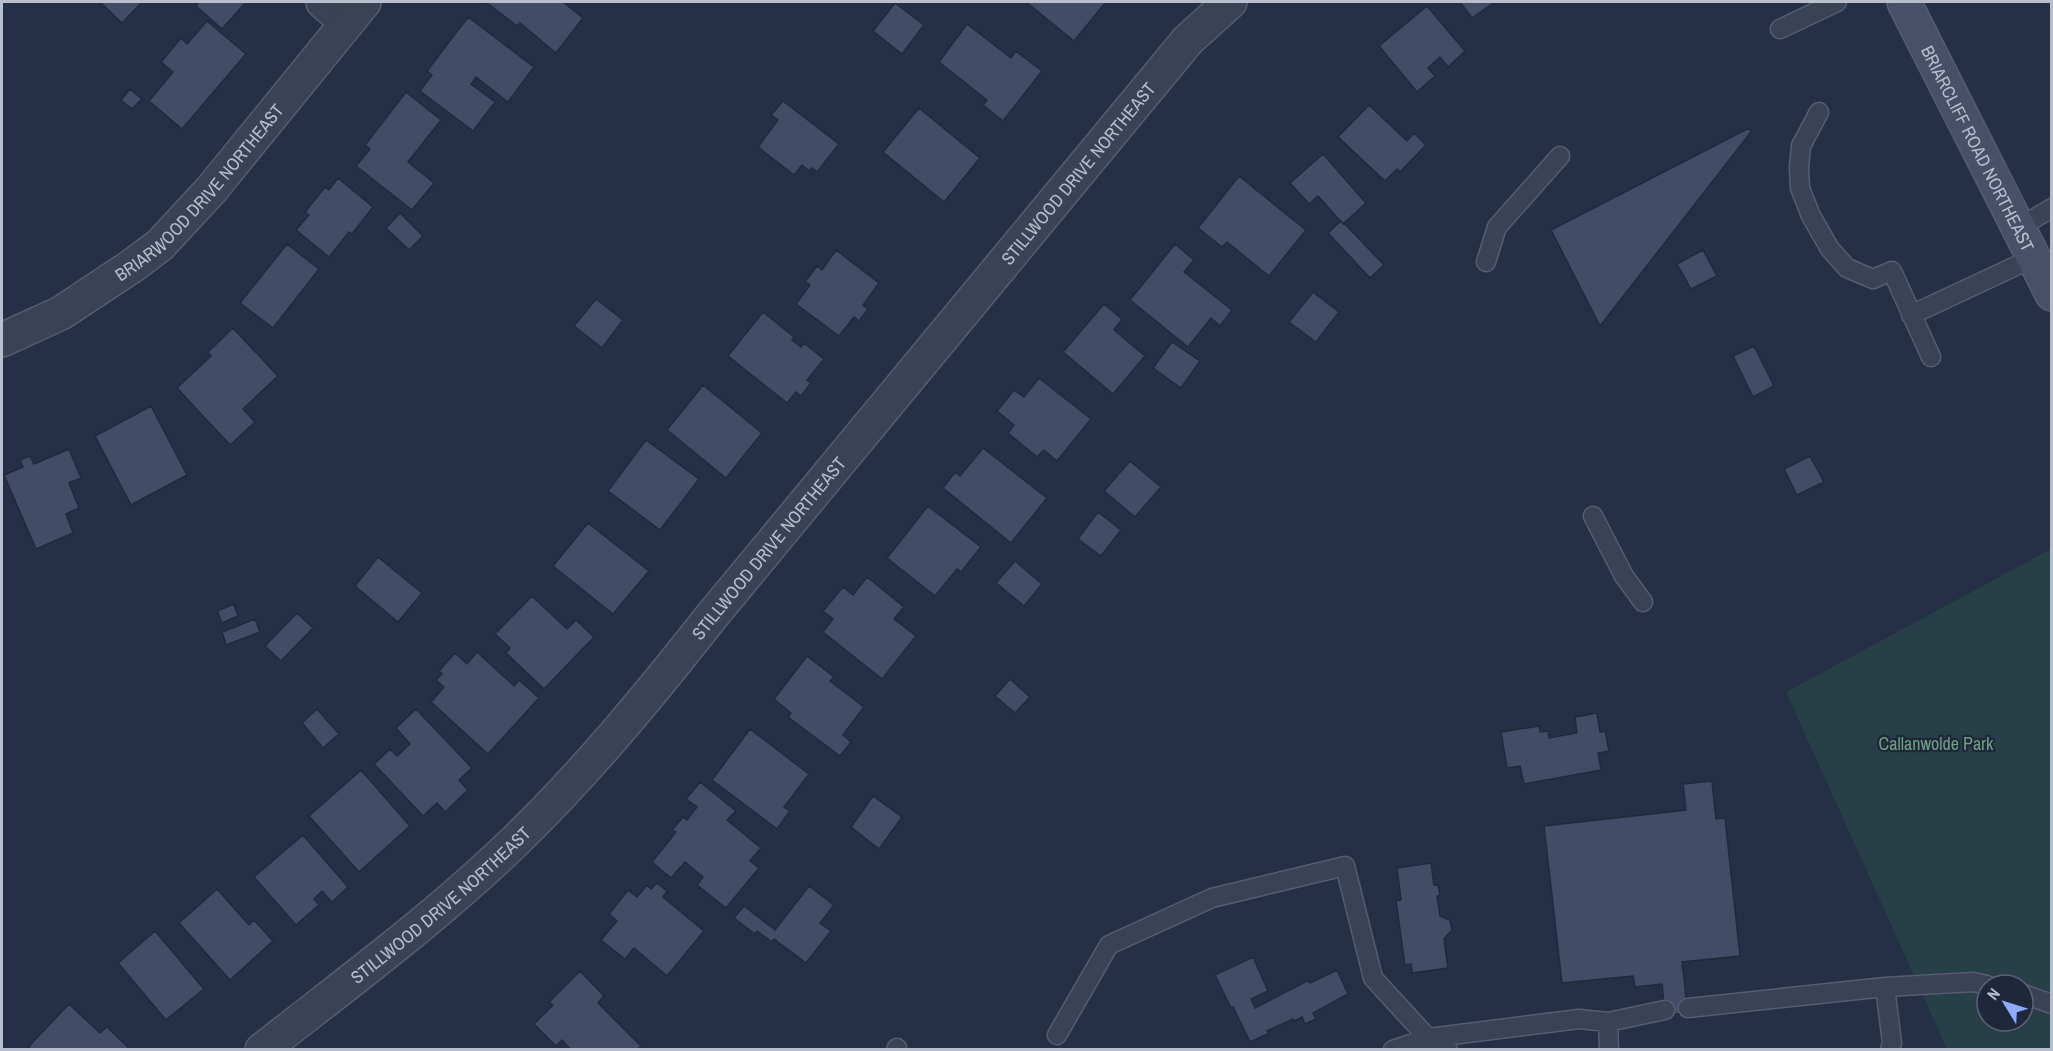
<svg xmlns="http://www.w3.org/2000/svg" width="2053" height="1051" font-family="'Archivo Narrow',sans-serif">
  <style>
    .green { fill: #273f47; fill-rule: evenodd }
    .building { fill: #424c66; stroke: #21293d; stroke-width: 1.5 }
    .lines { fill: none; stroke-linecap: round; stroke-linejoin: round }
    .service-casing { stroke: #565d70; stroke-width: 21 }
    .minor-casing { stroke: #565d70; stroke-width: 36 }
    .secondary-casing { stroke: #565d70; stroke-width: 36 }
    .service { stroke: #3a4255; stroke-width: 18 }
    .minor { stroke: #3a4255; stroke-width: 33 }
    .secondary { stroke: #485068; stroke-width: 33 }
    .labels { text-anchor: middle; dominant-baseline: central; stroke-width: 4.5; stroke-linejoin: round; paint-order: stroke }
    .street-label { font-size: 18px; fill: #b8bece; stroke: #1f273b }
    .park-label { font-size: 18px; fill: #6da180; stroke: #1f273b }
  </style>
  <rect width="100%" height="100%" fill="#252f46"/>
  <path class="green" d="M 2051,549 L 2051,1049 L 1947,1049 L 1786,692 ZM 1987,985 L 2023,985 L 2023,1021 L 1987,1021 Z"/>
  <path class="building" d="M 100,2 L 142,2 L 122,23 Z
    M 199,2 L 246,2 L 222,29 L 196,6 Z
    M 486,2 L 563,2 L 583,18 L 556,53 L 520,23 L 517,26 Z
    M 1026,2 L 1106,2 L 1074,41 Z
    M 1460,2 L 1495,2 L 1472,18 Z
    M 895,3 L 924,25 L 902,54 L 873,31 Z
    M 1427,6 L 1465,51 L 1448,67 L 1440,57 L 1428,68 L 1435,76 L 1417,92 L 1379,46 Z
    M 468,17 L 534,67 L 508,102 L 476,77 L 471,84 L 495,102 L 473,131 L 420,91 L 432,75 L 427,71 Z
    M 207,21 L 246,54 L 182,129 L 149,101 L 173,72 L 161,62 L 181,38 L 187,44 Z
    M 967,24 L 1011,58 L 1016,51 L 1042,71 L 1003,121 L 983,105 L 987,100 L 939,62 Z
    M 130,89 L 142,99 L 132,109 L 121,100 Z
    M 406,92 L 441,120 L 408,162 L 434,183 L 412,210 L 356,166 L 370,149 L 365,145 Z
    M 783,101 L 839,144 L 817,172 L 812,168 L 809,171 L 802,165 L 794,175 L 758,147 L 778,120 L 771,115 Z
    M 1369,105 L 1407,141 L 1414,133 L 1426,145 L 1400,172 L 1397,169 L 1385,181 L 1338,137 Z
    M 919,108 L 980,158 L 944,202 L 883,152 Z
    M 1749,128 L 1751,132 L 1600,326 L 1551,230 Z
    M 1323,154 L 1366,203 L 1343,224 L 1318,196 L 1309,204 L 1290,183 Z
    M 1239,176 L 1306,230 L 1269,276 L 1227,242 L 1222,247 L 1198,228 Z
    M 338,178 L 373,207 L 352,234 L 349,232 L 329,257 L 296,230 L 309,215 L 305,212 L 325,187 L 329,190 Z
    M 400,213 L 423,236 L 409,250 L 386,228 Z
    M 1341,221 L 1343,224 L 1344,223 L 1384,265 L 1370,278 L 1328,233 Z
    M 287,244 L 319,269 L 273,328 L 240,303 Z
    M 1175,244 L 1194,260 L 1184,272 L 1232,310 L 1220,326 L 1211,318 L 1188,347 L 1130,300 Z
    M 836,250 L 879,283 L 863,305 L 868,309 L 859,321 L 854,317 L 839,336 L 796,304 L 810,285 L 805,282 L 817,266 L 822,270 Z
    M 1703,250 L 1717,276 L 1691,289 L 1677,264 Z
    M 1313,292 L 1339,312 L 1316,342 L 1289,322 Z
    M 596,299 L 623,320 L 602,348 L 574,326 Z
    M 1104,304 L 1122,319 L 1114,330 L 1145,356 L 1113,394 L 1063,352 Z
    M 763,312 L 794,337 L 792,340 L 801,347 L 804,343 L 824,359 L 807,380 L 811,383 L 801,396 L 796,392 L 787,403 L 728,356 Z
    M 233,328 L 278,376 L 243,409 L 255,422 L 230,445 L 177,388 L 211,356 L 208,352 Z
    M 1172,342 L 1200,361 L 1181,388 L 1153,368 Z
    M 1754,346 L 1774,386 L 1753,397 L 1733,356 Z
    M 1039,378 L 1091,419 L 1057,461 L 1044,450 L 1037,457 L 1008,433 L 1014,425 L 997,411 L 1014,390 L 1024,397 Z
    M 703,385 L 762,433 L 726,478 L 667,430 Z
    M 151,406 L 187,475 L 131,505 L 95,436 Z
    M 646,440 L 699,479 L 660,530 L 608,491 Z
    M 983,448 L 1047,498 L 1011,543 L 943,488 L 955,472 L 960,476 Z
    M 69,449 L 81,478 L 69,483 L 79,508 L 66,514 L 73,533 L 36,549 L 4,475 L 23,467 L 20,460 L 30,456 L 34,464 Z
    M 1810,456 L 1824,482 L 1797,495 L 1784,469 Z
    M 1130,461 L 1161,487 L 1135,517 L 1104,491 Z
    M 928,506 L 981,547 L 961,572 L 957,569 L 935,596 L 887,558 Z
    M 1098,512 L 1121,530 L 1101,556 L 1078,539 Z
    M 588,523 L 649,571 L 613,614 L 553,566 Z
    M 378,557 L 422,593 L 398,622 L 355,586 Z
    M 1015,561 L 1042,584 L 1024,606 L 996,583 Z
    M 867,577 L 904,607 L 894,619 L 916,636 L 882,679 L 823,632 L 833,619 L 823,611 L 843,587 L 853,595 Z
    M 532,596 L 567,629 L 576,620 L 594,637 L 544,689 L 506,653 L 510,648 L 495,634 Z
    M 234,604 L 238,616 L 222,623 L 217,611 Z
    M 297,613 L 313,628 L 281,661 L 265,646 Z
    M 255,619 L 260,632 L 226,645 L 222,632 Z
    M 477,652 L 514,686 L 519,680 L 539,698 L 488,754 L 431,702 L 444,687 L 436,680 L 442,674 L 439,671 L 455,653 L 467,664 Z
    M 807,656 L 834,677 L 830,681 L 864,707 L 843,735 L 851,742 L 840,756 L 788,717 L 791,713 L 774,699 Z
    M 1010,679 L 1030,697 L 1015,713 L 995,696 Z
    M 317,709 L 339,734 L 323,748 L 302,723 Z
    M 416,709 L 472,768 L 459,780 L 468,790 L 445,812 L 437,803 L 423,816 L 374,764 L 390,749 L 397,756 L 410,744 L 396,728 Z
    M 1597,713 L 1600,732 L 1605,731 L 1609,751 L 1598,753 L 1601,770 L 1524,784 L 1520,766 L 1507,768 L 1501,732 L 1539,726 L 1540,732 L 1548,731 L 1549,738 L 1577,733 L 1575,717 Z
    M 750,729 L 809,774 L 784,807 L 790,811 L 777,829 L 712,780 Z
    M 361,770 L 410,826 L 359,872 L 309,816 Z
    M 1712,781 L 1716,819 L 1725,818 L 1740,956 L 1682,962 L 1688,1013 L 1665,1015 L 1662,984 L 1635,987 L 1633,976 L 1562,983 L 1544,826 L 1686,810 L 1683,784 Z
    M 700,782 L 736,811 L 727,820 L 761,848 L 750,861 L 759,868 L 726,908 L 697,885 L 703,877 L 685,862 L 671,878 L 652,862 L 676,832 L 672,830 L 683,817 L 687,820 L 697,807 L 686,799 Z
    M 873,796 L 902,817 L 879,849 L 851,827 Z
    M 303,835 L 348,887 L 332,902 L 322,891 L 314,899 L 319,905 L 296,925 L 254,877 Z
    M 1431,863 L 1434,885 L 1438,885 L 1440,896 L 1437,896 L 1440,916 L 1450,920 L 1452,930 L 1444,939 L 1448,968 L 1412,973 L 1411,964 L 1405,965 L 1396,901 L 1401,900 L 1397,868 Z
    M 657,883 L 667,891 L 663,897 L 704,931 L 667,976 L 634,948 L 625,959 L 601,940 L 617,921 L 609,914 L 628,890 L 637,897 L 647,885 L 651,889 Z
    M 809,886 L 834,905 L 820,923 L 831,931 L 806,963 L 774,939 L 772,942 L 757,931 L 755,934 L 734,918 L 744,906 L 775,930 Z
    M 217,889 L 249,925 L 254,920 L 273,941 L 230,980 L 179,923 Z
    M 155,931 L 204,989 L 166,1020 L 118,963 Z
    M 1253,957 L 1268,991 L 1251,999 L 1255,1008 L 1309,980 L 1310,983 L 1337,970 L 1348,994 L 1313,1013 L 1316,1019 L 1305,1024 L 1302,1017 L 1294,1021 L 1293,1019 L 1267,1031 L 1268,1034 L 1250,1042 L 1233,1007 L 1231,1008 L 1215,975 Z
    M 580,971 L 604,996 L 598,1003 L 641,1046 L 637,1050 L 571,1050 L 562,1040 L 556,1046 L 534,1024 L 553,1005 L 549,1002 Z
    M 69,1004 L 100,1033 L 107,1027 L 131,1050 L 32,1050 L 29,1047 L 32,1043 Z"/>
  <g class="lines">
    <g class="service-casing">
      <path id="service" d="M 1780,29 L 1837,2
        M 1819,112 L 1801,146 L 1799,168 L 1800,188 L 1811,216 L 1830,249 L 1847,268 L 1873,279 L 1892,271 L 1931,357
        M 2018,228 L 2052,208
        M 1486,262 L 1497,227 L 1560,156
        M 1911,315 L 2033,258
        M 1593,516 L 1624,576 L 1643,602
        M 1885,987 L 1892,1043 L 1890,1050
        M 2023,994 L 2052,1004
        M 1688,1008 L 1885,987 L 1973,982 L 1987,985
        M 1608,1022 L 1609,1050
        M 1057,1035 L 1109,945 L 1212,898 L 1345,866 L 1373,978 L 1428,1038 L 1579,1019 L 1608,1022 L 1665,1010
        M 896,1050 L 897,1048
        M 1393,1050 L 1428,1038 L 1448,1050"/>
    </g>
    <g class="minor-casing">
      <g id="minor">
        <path d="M 323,2 L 347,23"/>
        <path id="s1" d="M 2,340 L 61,313 L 132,266 L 160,245 L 211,190 L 364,2"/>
        <path id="s2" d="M 262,1050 C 347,983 433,920 511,845 C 584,775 648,697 711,617 L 1188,40 L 1230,2"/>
      </g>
    </g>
    <g class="secondary-casing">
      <g id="secondary">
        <path id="s3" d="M 1904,2 L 2052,294"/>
      </g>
    </g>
    <use href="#service" class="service"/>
    <use href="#minor" class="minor"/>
    <use href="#secondary" class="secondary"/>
  </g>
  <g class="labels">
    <g class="street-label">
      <text stroke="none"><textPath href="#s3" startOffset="164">BRIARCLIFF ROAD NORTHEAST</textPath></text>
      <text stroke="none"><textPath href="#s2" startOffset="1202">STILLWOOD DRIVE NORTHEAST</textPath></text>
      <text stroke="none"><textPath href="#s1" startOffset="250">BRIARWOOD DRIVE NORTHEAST</textPath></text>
      <text stroke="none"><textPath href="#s2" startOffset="716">STILLWOOD DRIVE NORTHEAST</textPath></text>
      <text stroke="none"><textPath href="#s2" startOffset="230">STILLWOOD DRIVE NORTHEAST</textPath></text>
    </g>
    <g class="park-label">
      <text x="1936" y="743">Callanwolde Park</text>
    </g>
  </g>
  <rect width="2053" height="1051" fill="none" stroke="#b8bece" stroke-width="6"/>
  <g transform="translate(2005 1003) rotate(308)"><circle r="28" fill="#1f273b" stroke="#5c6376" stroke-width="1.5"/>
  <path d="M0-4.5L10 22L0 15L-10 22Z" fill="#8caaff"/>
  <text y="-9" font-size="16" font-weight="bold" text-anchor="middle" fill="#b8bece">N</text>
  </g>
</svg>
